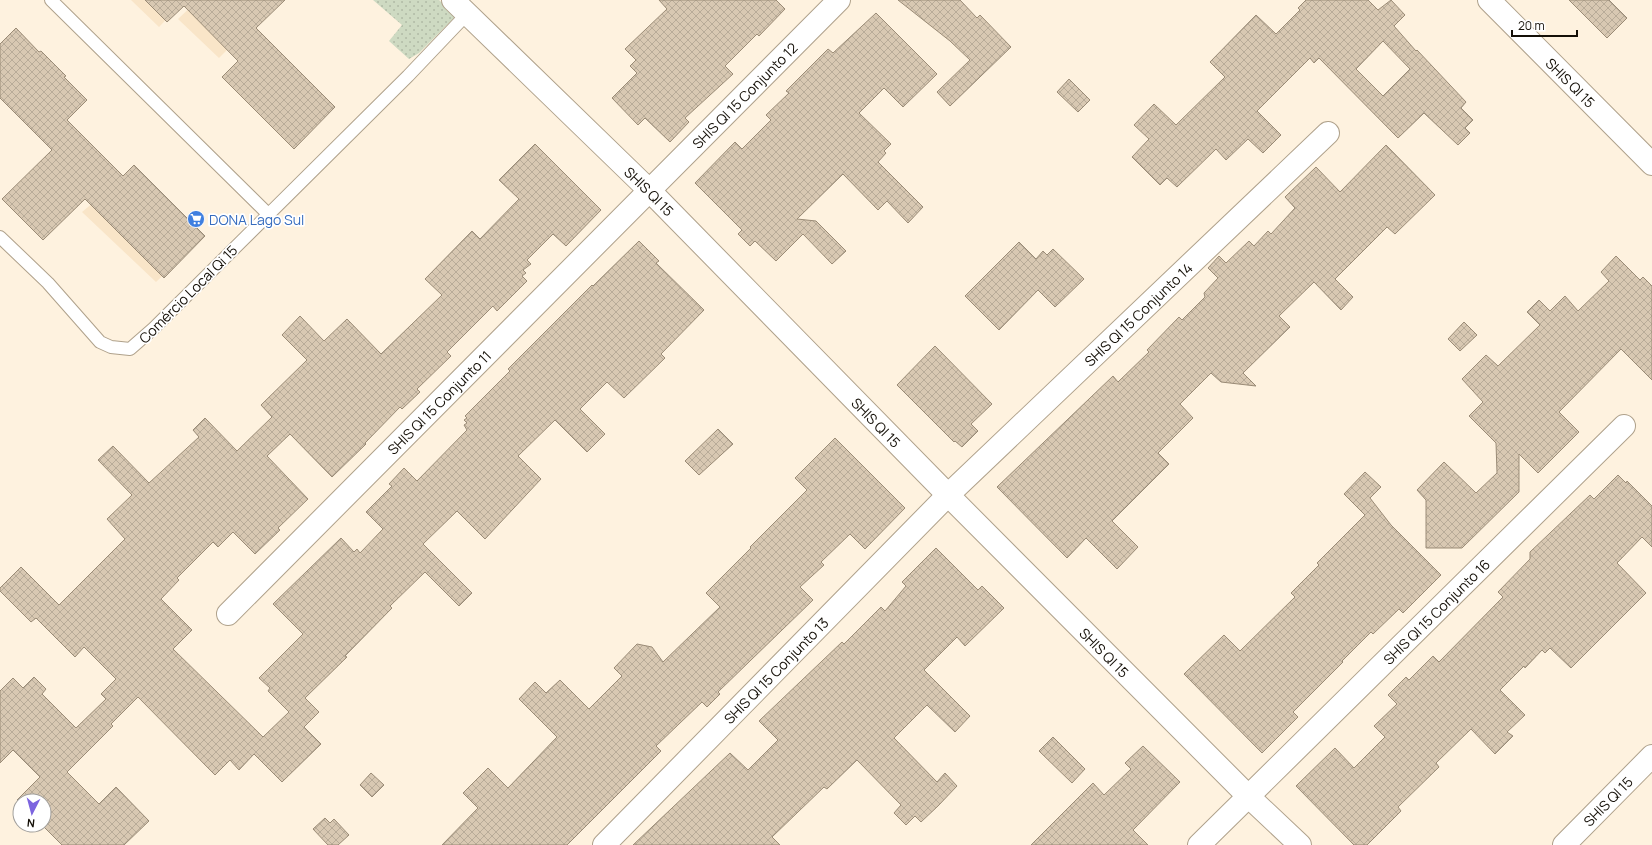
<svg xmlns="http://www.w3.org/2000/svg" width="1652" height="845" font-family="Manrope,sans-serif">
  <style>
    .built { fill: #f9e5c8 }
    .garden { fill: url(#garden-dots) }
    .building { fill: url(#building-cross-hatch); stroke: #9a8b76; fill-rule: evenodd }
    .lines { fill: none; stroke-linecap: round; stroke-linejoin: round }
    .lane-casing { stroke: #afa18b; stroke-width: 14 }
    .street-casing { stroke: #afa18b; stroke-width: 24 }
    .secondary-casing { stroke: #afa18b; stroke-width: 24 }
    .lane { stroke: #fff; stroke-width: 12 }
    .street { stroke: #fff; stroke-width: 22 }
    .secondary { stroke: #fff; stroke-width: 22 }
    .labels { text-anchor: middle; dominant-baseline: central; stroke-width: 3.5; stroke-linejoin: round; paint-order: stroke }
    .street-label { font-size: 14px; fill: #140f07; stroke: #fff }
    .shop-label { font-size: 14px; fill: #366cbe; stroke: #fff; text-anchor: start }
  </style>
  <defs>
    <pattern id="garden-dots" width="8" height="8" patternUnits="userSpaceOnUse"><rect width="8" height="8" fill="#cedac2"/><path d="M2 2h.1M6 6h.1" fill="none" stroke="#b0baa5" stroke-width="1.8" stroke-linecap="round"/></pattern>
    <pattern id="building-cross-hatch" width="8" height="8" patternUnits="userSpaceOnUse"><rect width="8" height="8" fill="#d8c8b2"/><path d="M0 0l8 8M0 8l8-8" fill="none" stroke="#b8ab98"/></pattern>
  </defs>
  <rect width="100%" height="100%" fill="#fef2df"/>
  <path class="built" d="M 131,0 L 185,0 L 159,27 Z
    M 198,0 L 277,0 L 219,58 L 178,19 Z
    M 125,176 L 197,243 L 156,282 L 82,212 Z"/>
  <path class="garden" d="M 373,0 L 439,0 L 456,16 L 419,53 L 409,59 L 389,41 L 402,25 Z"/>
  <path class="building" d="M 145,0 L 285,0 L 256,28 L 335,107 L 294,149 L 222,77 L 238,61 L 184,6 L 167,22 Z
    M 659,0 L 776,0 L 785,9 L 759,36 L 757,34 L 725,66 L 733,74 L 685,118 L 689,122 L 670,142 L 645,118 L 638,125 L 612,98 L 637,73 L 630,66 L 636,60 L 625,49 L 667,9 Z
    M 898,0 L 960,0 L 977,18 L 980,15 L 1011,47 L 950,106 L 937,92 L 970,60 L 950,41 Z
    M 1306,0 L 1368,0 L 1378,10 L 1391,0 L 1405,15 L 1394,26 L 1416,51 L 1417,50 L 1466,102 L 1461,108 L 1473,120 L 1465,128 L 1470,133 L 1458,145 L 1424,113 L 1398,138 L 1319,58 L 1314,63 L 1310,58 L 1257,111 L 1281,135 L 1263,153 L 1248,139 L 1226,160 L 1216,149 L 1177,187 L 1167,178 L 1160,185 L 1132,157 L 1149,139 L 1134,125 L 1154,104 L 1176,125 L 1225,77 L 1210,62 L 1256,15 L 1276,34 L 1300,10 L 1298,8 ZM 1383,41 L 1410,69 L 1383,96 L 1356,69 Z
    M 1569,0 L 1609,0 L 1627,18 L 1607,38 Z
    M 876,13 L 937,74 L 903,107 L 884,88 L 859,113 L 891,144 L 884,151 L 886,153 L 878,162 L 923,207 L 908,223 L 887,201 L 878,210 L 843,174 L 797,219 L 816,221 L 846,251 L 832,264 L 803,234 L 776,261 L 755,241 L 750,246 L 738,234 L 742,230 L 695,183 L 735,142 L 742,149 L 771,120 L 766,115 L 789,93 L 786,91 L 828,49 L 833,53 Z
    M 16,28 L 39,52 L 41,51 L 66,76 L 64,77 L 87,100 L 67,120 L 123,176 L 134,165 L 205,236 L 164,278 L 85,199 L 43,240 L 2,199 L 52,150 L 0,98 L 0,44 Z
    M 1069,79 L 1090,100 L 1078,112 L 1057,92 Z
    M 535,144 L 601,210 L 566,246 L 553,234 L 527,260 L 531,264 L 523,270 L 526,273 L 522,276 L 527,281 L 497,311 L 493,306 L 447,352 L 451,356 L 417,389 L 420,392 L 402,409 L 400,407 L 365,443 L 366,444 L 332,477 L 290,434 L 267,456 L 308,499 L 278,528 L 280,530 L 255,554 L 233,532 L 218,547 L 213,542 L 177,578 L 179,580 L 161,599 L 192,630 L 173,649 L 263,737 L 289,712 L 268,691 L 270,688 L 259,678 L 303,634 L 273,604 L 341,538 L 354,552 L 357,549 L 360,553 L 383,529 L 366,512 L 392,486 L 389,484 L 404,468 L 417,481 L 467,430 L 464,425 L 467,423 L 464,420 L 467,418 L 465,416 L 510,371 L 508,369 L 592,285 L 593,286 L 639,241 L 659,261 L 656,263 L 704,310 L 661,354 L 665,358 L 624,398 L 607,382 L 580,409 L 605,434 L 587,452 L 555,420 L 518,456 L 541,479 L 485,539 L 457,511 L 423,544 L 472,593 L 459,606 L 425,572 L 390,606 L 392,608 L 345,656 L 347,657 L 305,698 L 319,712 L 304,727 L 321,744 L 282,782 L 254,754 L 239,770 L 230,760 L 215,775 L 138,697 L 111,724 L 113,726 L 67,772 L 99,804 L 116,787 L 149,821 L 124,845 L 62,845 L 42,825 L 44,825 L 44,801 L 20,801 L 20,803 L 17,800 L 40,777 L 13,750 L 0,763 L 0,691 L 13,678 L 23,688 L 34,677 L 46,689 L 42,694 L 76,728 L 106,699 L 101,694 L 116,679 L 84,647 L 75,657 L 36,618 L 31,622 L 0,591 L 0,588 L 21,567 L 59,605 L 125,539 L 107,519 L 132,495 L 98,460 L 113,446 L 149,483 L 199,437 L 193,430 L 205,418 L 237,451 L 272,417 L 261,405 L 307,360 L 282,335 L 300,316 L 324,341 L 347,319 L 381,354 L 442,295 L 425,279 L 472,231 L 480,239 L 519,199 L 499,180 Z
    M 1386,145 L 1435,195 L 1395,234 L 1387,227 L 1335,279 L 1353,297 L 1341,310 L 1314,282 L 1279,316 L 1290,327 L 1243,373 L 1256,386 L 1221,382 L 1211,373 L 1180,404 L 1193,418 L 1158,453 L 1169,464 L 1112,521 L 1138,547 L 1117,569 L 1086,538 L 1067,558 L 997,487 L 1113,376 L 1118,382 L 1149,352 L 1147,350 L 1179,317 L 1182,320 L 1205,297 L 1204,293 L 1218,278 L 1208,268 L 1219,256 L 1226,263 L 1249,241 L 1254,246 L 1268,231 L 1271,234 L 1295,208 L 1285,197 L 1316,167 L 1340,192 Z
    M 1019,242 L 1036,259 L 1043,251 L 1047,255 L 1053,249 L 1084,279 L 1055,307 L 1038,290 L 999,330 L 965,296 Z
    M 1616,256 L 1640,280 L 1643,277 L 1652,286 L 1652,380 L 1621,349 L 1559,412 L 1579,432 L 1538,473 L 1519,454 L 1519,492 L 1462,548 L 1426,548 L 1426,500 L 1417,490 L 1444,462 L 1476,493 L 1497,473 L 1496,443 L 1469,416 L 1483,402 L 1462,379 L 1486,355 L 1498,366 L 1540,325 L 1527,312 L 1539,300 L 1550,311 L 1565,296 L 1578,311 L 1609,281 L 1601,272 Z
    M 1464,322 L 1477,335 L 1460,351 L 1448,339 Z
    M 935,346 L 992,404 L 971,424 L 978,431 L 962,447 L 955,441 L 954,442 L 897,385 Z
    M 718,429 L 733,444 L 699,475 L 685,461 Z
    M 835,438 L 905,508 L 865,549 L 850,534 L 821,562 L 824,565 L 800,587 L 813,600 L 718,692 L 720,694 L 707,707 L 702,702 L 656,746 L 661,751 L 567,845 L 442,845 L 478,808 L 463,793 L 488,768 L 508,788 L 557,737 L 519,699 L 535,682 L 546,693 L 560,680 L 589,709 L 622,676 L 614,668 L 637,644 L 652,647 L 663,662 L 720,607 L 706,593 L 751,548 L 750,547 L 807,490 L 795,478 Z
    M 1365,472 L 1381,487 L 1370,498 L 1391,525 L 1441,575 L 1403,613 L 1399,609 L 1373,634 L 1371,632 L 1342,661 L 1343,662 L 1293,712 L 1298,717 L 1262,753 L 1184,674 L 1224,635 L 1240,651 L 1295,597 L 1291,593 L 1319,565 L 1317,563 L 1365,515 L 1344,494 Z
    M 1618,475 L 1626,483 L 1627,481 L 1652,506 L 1652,547 L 1642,537 L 1617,563 L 1646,593 L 1571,668 L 1550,648 L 1545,653 L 1542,650 L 1525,668 L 1524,666 L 1500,690 L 1525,715 L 1507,732 L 1513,736 L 1495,754 L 1471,729 L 1436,763 L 1439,767 L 1398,807 L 1401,811 L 1367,845 L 1354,845 L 1296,786 L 1335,748 L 1354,768 L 1385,737 L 1374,726 L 1397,704 L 1388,695 L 1406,677 L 1409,680 L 1433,656 L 1439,662 L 1503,597 L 1498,592 L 1530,559 L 1530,552 L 1590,495 L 1594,499 Z
    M 936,548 L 978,590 L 982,586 L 1004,608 L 965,646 L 957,637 L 924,670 L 970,716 L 955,732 L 927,705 L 894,738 L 937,782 L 945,773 L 957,786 L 938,806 L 921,822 L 915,816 L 906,825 L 894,813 L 901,805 L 857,760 L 827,789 L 824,787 L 772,837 L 780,845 L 633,845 L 730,753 L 748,770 L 778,740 L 759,721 L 842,642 L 844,644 L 881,607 L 885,611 L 906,586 L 902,582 Z
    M 1053,737 L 1085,769 L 1072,783 L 1039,751 Z
    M 1143,746 L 1180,782 L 1133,830 L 1148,845 L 1031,845 L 1093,783 L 1104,795 L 1131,769 L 1125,763 Z
    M 371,773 L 384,785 L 372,797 L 360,785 Z
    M 325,818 L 330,823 L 334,819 L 349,835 L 338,845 L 328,845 L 313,829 Z"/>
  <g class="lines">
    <g class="lane-casing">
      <path id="lane" d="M 51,0 L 268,214
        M 0,237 L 48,283 L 100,342 L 111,347 L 130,349 L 154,328 L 408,76 L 467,14"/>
    </g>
    <g class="street-casing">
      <g id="street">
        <path id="s1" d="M 453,0 L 649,190 L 948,495 L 1248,796 L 1300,845"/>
        <path id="s2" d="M 228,614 L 839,0"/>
        <path id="s3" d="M 604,845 L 948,495 L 1328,133"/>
        <path id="s4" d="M 1199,845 L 1624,426"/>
      </g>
    </g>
    <g class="secondary-casing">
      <g id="secondary">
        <path id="s5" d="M 1489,0 L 1652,164"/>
        <path id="s6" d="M 1564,845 L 1652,756"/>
      </g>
    </g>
    <use href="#lane" class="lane"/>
    <use href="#street" class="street"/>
    <use href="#secondary" class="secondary"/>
  </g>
  <defs>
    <g id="supermarket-disc" transform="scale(0.9)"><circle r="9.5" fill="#3f7fe0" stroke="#fff"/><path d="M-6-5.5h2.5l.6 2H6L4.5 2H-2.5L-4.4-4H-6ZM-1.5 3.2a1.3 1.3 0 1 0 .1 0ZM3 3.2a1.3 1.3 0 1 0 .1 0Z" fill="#fff"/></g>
  </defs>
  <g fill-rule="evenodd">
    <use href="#supermarket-disc" x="196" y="219"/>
  </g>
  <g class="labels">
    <g class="street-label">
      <text stroke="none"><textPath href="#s5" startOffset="116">SHIS QI 15</textPath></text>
      <text stroke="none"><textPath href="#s2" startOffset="732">SHIS QI 15 Conjunto 12</textPath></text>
      <text stroke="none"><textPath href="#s1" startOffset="274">SHIS QI 15</textPath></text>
      <text transform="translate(188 294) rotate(-45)">Comércio Local Qi 15</text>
      <text stroke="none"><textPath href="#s3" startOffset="753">SHIS QI 15 Conjunto 14</textPath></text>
      <text stroke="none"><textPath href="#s2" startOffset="299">SHIS QI 15 Conjunto 11</textPath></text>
      <text stroke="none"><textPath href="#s1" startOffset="598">SHIS QI 15</textPath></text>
      <text stroke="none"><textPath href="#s4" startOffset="333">SHIS QI 15 Conjunto 16</textPath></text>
      <text stroke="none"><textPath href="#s1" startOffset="922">SHIS QI 15</textPath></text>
      <text stroke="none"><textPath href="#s3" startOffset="245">SHIS QI 15 Conjunto 13</textPath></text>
      <text stroke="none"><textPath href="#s6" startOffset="62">SHIS QI 15</textPath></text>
    </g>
    <g class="shop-label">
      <text x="209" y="219">DONA Lago Sul</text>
    </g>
  </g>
  <g transform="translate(32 813) rotate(186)"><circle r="19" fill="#ffffff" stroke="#a19f9c"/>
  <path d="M0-3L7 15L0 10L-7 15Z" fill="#7c64df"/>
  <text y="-6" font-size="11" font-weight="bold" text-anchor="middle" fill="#140f07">N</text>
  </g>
  <path d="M1512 30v6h65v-6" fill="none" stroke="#140f07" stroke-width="2"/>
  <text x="1518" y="30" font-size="12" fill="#140f07" stroke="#ffffff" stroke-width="3" paint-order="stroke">20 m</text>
</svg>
